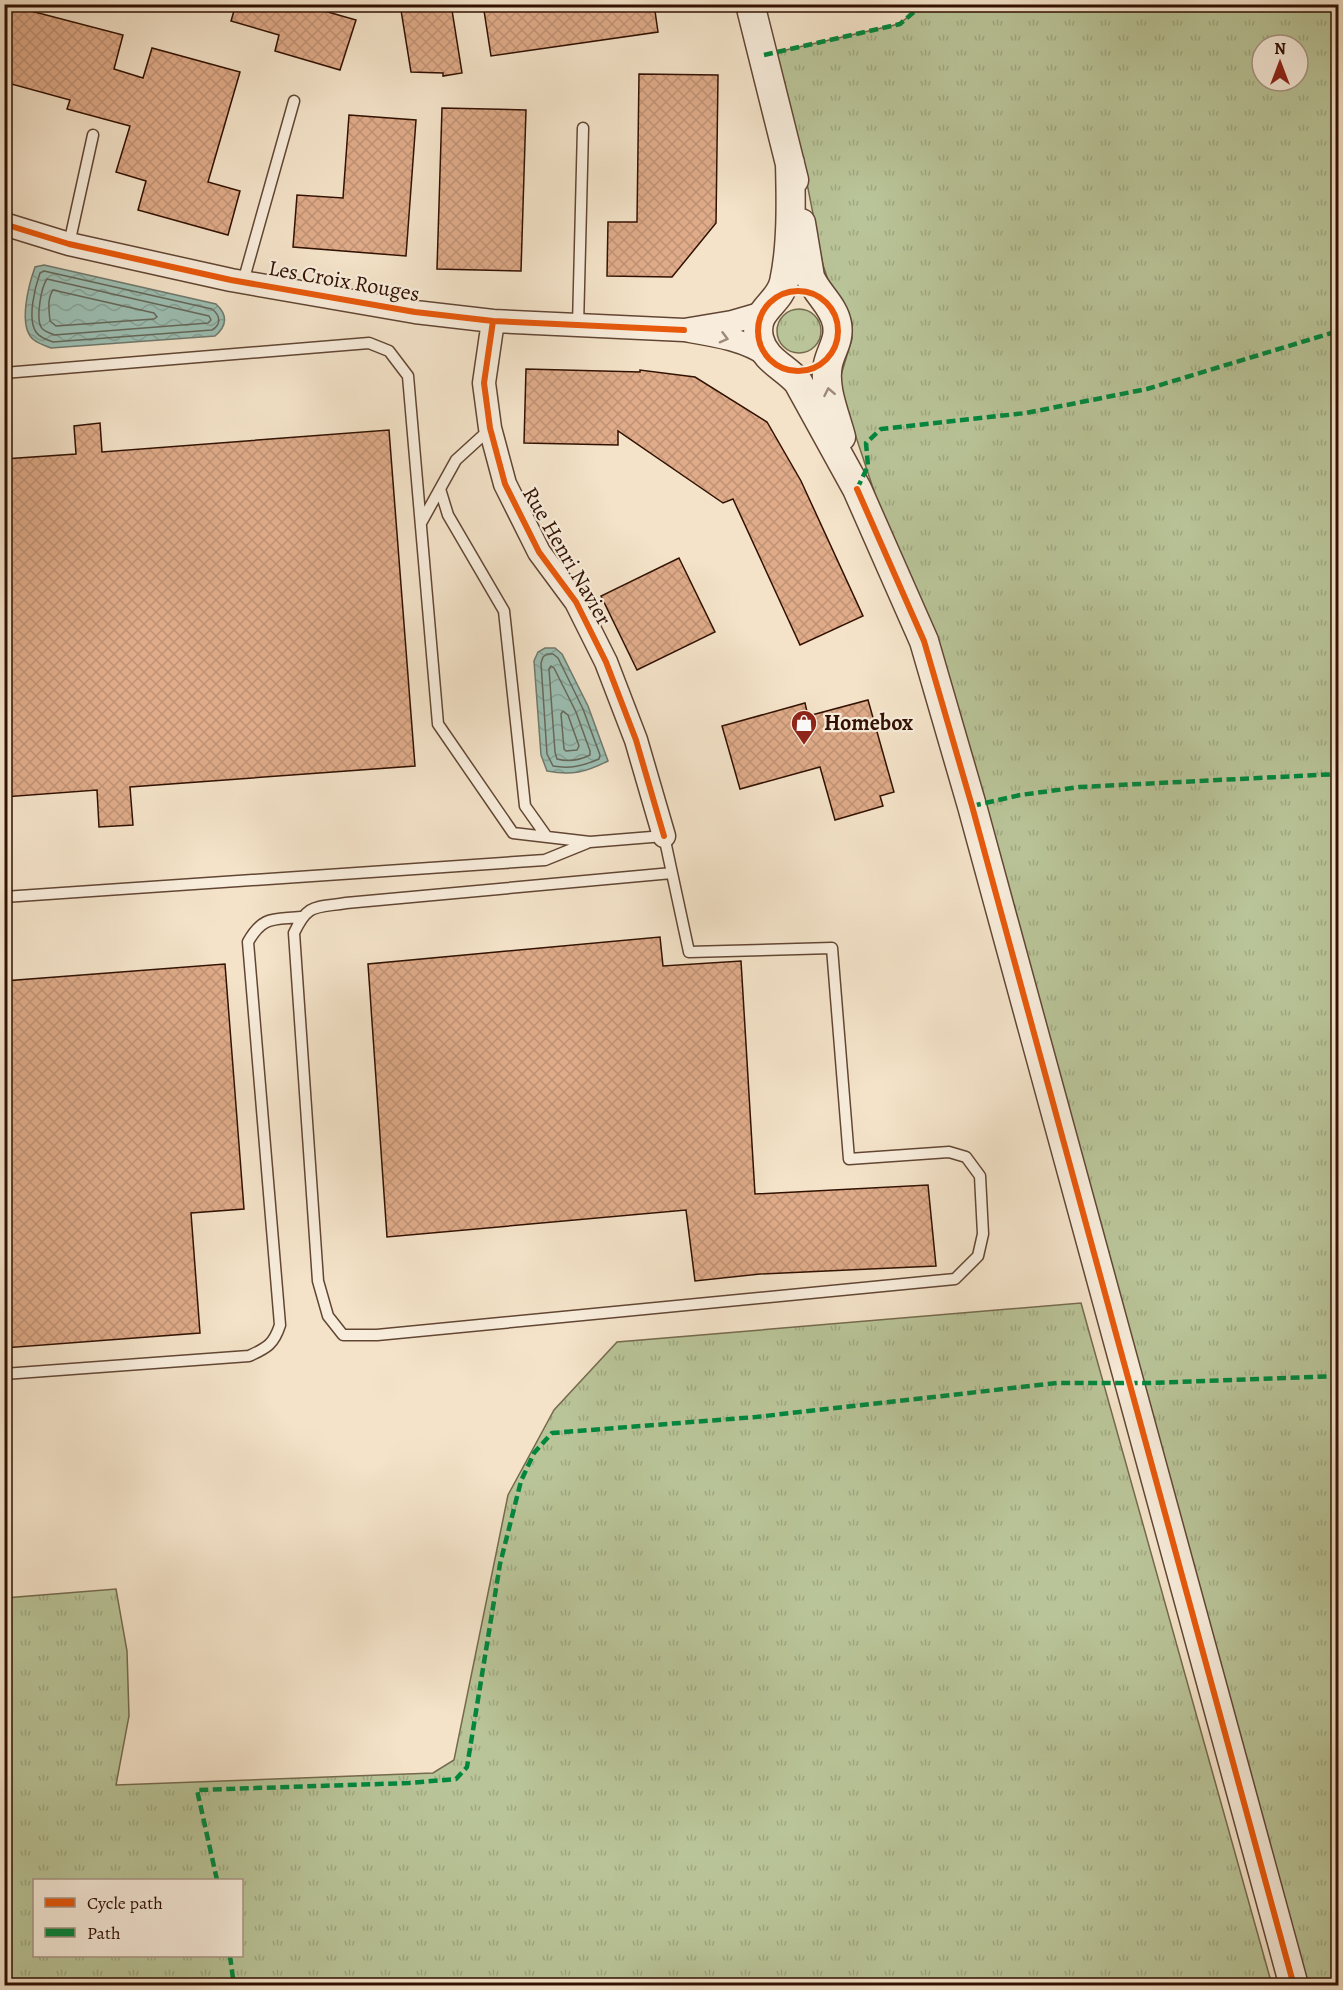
<svg xmlns="http://www.w3.org/2000/svg" width="1343" height="1990" font-family="Alegreya,serif">
  <style>
    .grass { fill: url(#grass-tufts); stroke: #756a4d; stroke-width: 1.5; fill-rule: evenodd }
    .water { fill: url(#water-waves); stroke: #71796c; stroke-width: 1.5 }
    .lines { fill: none; stroke-linecap: round; stroke-linejoin: round }
    .shore { stroke: #66685a; stroke-width: 1.5 }
    .building { fill: url(#building-cross-hatch); stroke: #311102; stroke-width: 1.5 }
    .service-casing { stroke: #624634; stroke-width: 13 }
    .minor-casing { stroke: #624634; stroke-width: 25 }
    .tertiary-casing { stroke: #624634; stroke-width: 31 }
    .service { stroke: #f8eddc; stroke-width: 10 }
    .minor { stroke: #f8eddc; stroke-width: 22 }
    .tertiary { stroke: #f8eddc; stroke-width: 28 }
    .quiet { stroke: #00873e; stroke-width: 4.5; stroke-dasharray: 9 4.5; stroke-linecap: butt }
    .cycleway-casing { stroke: #f8eddc; stroke-width: 10 }
    .cycleway { stroke: #e8590c; stroke-width: 6 }
    .oneway { stroke: #9e8a7a }
    .labels { text-anchor: middle; dominant-baseline: central; stroke-width: 4.5; stroke-linejoin: round; paint-order: stroke }
    .street-label { font-size: 22px; fill: #311102; stroke: #f8eddc }
    .poi-label { font-size: 22px; font-weight: bold; fill: #311102; stroke: #f8eddc; text-anchor: start }
  </style>
  <defs>
    <pattern id="grass-tufts" width="24" height="20" patternUnits="userSpaceOnUse" patternTransform="scale(1.5)"><rect width="24" height="20" fill="#b9c498"/><path d="M3 7l-1-3M5 7V3M7 7l1-3M15 17l-1-3M17 17v-4M19 17l1-3" fill="none" stroke="#a0a781"/></pattern>
    <pattern id="water-waves" width="16" height="10" patternUnits="userSpaceOnUse" patternTransform="scale(1.5)"><rect width="16" height="10" fill="#9cbeb2"/><path d="M0 5q4-4 8 0t8 0" fill="none" stroke="#87a297"/></pattern>
    <pattern id="building-cross-hatch" width="8" height="8" patternUnits="userSpaceOnUse" patternTransform="scale(1.5)"><rect width="8" height="8" fill="#dfab89"/><path d="M0 0l8 8M0 8l8-8" fill="none" stroke="#c09275"/></pattern>
  </defs>
  <rect width="100%" height="100%" fill="#f4e3c9"/>
  <filter id="stains"><feTurbulence type="fractalNoise" baseFrequency=".00333" numOctaves="4"/><feColorMatrix values="0 0 0 0 .2 0 0 0 0 .09 0 0 0 0 .02 0 0 0 .5 -.17"/></filter>
  <radialGradient id="worn" r=".72"><stop offset=".6" stop-color="#630" stop-opacity="0"/><stop offset="1" stop-color="#630" stop-opacity=".3"/></radialGradient>
  <path class="grass" d="M 923,5 L 1338,5 L 1338,1985 L 1294,1985 L 924,641 L 841,392 L 841,375 L 852,339 L 852,323 L 847,310 L 828,280 L 823,265 L 805,173 L 764,55 L 899,24 ZM 1262,45 L 1298,45 L 1298,81 L 1262,81 Z
    M777 331a22 22 0 1 1 44 0a22 22 0 1 1-44 0Z
    M 1081,1303 L 1272,1985 L 5,1985 L 5,1598 L 116,1589 L 127,1651 L 129,1716 L 116,1785 L 433,1773 L 454,1760 L 508,1495 L 554,1410 L 617,1342 ZM 34,1880 L 242,1880 L 242,1956 L 34,1956 Z"/>
  <path class="water" d="M 44,265 L 216,304 C 228,315 227,326 215,336 L 51,348 C 46,346 39,344 34,340 C 17,327 29,284 35,267 Z
    M 545,648 L 555,648 L 562,654 L 588,706 L 608,761 C 586,772 572,776 547,771 L 541,755 L 534,661 L 538,652 Z"/>
  <g class="lines">
    <path class="shore" d="M 44,271 L 212,309 C 221,316 221,325 212,330 L 53,342 C 47,340 39,337 36,332 C 27,319 35,287 40,273 Z
      M 47,279 L 209,316 L 211,320 L 208,323 L 54,335 C 50,333 43,331 41,327 C 36,318 41,287 47,279 Z
      M 53,290 L 154,313 L 157,317 L 154,319 L 56,326 L 50,321 C 49,311 47,298 53,290 Z
      M 547,654 L 553,654 L 558,658 L 583,709 L 600,755 L 599,759 C 583,766 570,769 553,766 L 547,754 L 541,663 L 543,657 Z
      M 551,666 L 554,668 L 576,712 L 590,751 L 590,755 C 580,760 568,762 557,759 L 555,752 L 549,669 Z
      M 563,711 L 568,715 L 579,746 L 577,750 L 566,751 L 564,749 L 561,714 Z"/>
  </g>
  <path class="building" d="M 4,4 L 123,35 L 114,69 L 143,78 L 152,48 L 240,72 L 208,182 L 240,191 L 228,235 L 138,210 L 146,181 L 116,172 L 130,126 L 67,109 L 70,100 L 4,82 Z
    M 236,4 L 300,4 L 356,20 L 340,70 L 275,51 L 279,35 L 231,21 Z
    M 400,4 L 451,4 L 462,73 L 443,76 L 443,73 L 411,72 Z
    M 483,4 L 654,4 L 658,32 L 491,56 Z
    M 639,74 L 718,75 L 716,223 L 672,277 L 607,276 L 608,222 L 637,222 Z
    M 442,108 L 526,110 L 521,271 L 437,269 Z
    M 349,115 L 416,120 L 406,256 L 293,247 L 297,195 L 343,198 Z
    M 526,369 L 640,372 L 640,370 L 695,377 L 767,422 L 801,481 L 863,616 L 800,645 L 733,499 L 723,503 L 618,431 L 618,445 L 524,443 Z
    M 100,423 L 102,452 L 389,430 L 415,766 L 130,787 L 133,825 L 99,827 L 97,790 L 4,797 L 4,459 L 76,454 L 74,426 Z
    M 679,558 L 715,632 L 637,670 L 601,596 Z
    M 868,700 L 894,792 L 880,796 L 883,806 L 835,820 L 820,767 L 740,789 L 722,726 L 805,703 L 808,716 Z
    M 660,937 L 663,966 L 741,961 L 755,1194 L 928,1185 L 936,1266 L 760,1274 L 695,1281 L 686,1210 L 387,1237 L 368,964 Z
    M 225,964 L 244,1209 L 191,1213 L 200,1333 L 4,1348 L 4,981 Z"/>
  <g class="lines">
    <g class="service-casing">
      <path id="service" d="M 69,244 L 93,135
        M 243,282 L 294,101
        M 578,326 L 583,128
        M 4,373 L 369,343 L 389,351 L 408,376 L 438,724 L 513,833 L 590,842 L 664,836 L 689,952 L 832,948 L 849,1159 L 949,1152 L 966,1157 L 980,1176 L 983,1234 L 978,1256 L 955,1279 L 377,1335 L 343,1335 L 328,1316 L 318,1281 L 294,933 C 308,903 315,908 346,903 L 672,873
        M 440,489 L 448,515 L 504,611 L 525,806 L 547,837
        M 421,523 L 456,460 L 490,429
        M 4,897 L 545,860 L 587,843
        M 4,1374 L 249,1356 C 267,1348 274,1344 280,1325 L 248,942 C 263,915 274,920 301,917"/>
    </g>
    <g class="minor-casing">
      <path id="minor" d="M 4,224 L 69,244 L 231,280 L 415,312 L 493,321 L 684,330
        M 763,313 L 732,322 L 684,330 C 713,335 744,339 768,356
        M 493,321 L 484,383 L 490,428 L 505,484 L 539,552 L 576,602 L 606,662 L 636,740 L 664,836"/>
    </g>
    <g class="tertiary-casing">
      <path id="tertiary" d="M 750,4 L 794,180
        M 790,163 C 791,199 792,246 784,282 C 779,305 753,309 759,338 C 764,360 785,367 798,382 L 857,489 L 924,641 L 972,806 L 1294,1986
        M 801,223 L 810,277 C 817,294 834,306 837,324 C 840,340 831,350 828,364 C 823,388 835,414 841,437"/>
    </g>
    <use href="#service" class="service"/>
    <use href="#minor" class="minor"/>
    <use href="#tertiary" class="tertiary"/>
    <path class="quiet" d="M 764,55 L 900,24 L 923,4
      M 857,489 L 868,466 L 866,443 L 881,429 L 1026,413 L 1147,389 L 1338,331
      M 972,806 L 1020,795 L 1080,787 L 1338,774
      M 217,1880 L 197,1790 L 409,1783 L 456,1779 L 467,1767 L 500,1564 L 521,1481 L 534,1453 L 552,1433 L 756,1417 L 1057,1383 L 1148,1383 L 1338,1376
      M 230,1956 L 234,1986"/>
    <g class="cycleway-casing">
      <path id="cycleway" d="M 4,224 L 69,244 L 231,280 L 415,312 L 493,321 L 684,330
        M758 331a40 40 0 1 1 80 0a40 40 0 1 1-80 0Z
        M 493,321 L 484,383 L 490,428 L 505,484 L 539,552 L 576,602 L 606,662 L 636,740 L 664,836
        M 857,489 L 924,641 L 972,806 L 1294,1986"/>
    </g>
    <use href="#cycleway" class="cycleway"/>
  </g>
  <defs><path id="oneway-chevron" d="M-2-3.5L2.5 0L-2 3.5" fill="none" stroke-width="1.6" stroke-linecap="round" stroke-linejoin="round" transform="scale(1.5)"/></defs>
  <g class="oneway">
    <use href="#oneway-chevron" transform="translate(724 338) rotate(15)"/>
    <use href="#oneway-chevron" transform="translate(829 392) rotate(-101)"/>
  </g>
  <defs>
    <g id="shop-pin" transform="scale(1.35)"><path d="M0 17L-7.5 6A9.5 9.5 0 1 1 7.5 6Z" fill="#8f2418" stroke="#f8eddc"/><path d="M-5-2.5h2.3a2.7 3.5 0 0 1 5.4 0H5L5.5 6h-11ZM-1.5-2.5h3a1.5 2.3 0 0 0-3 0Z" fill="#fff"/></g>
  </defs>
  <g fill-rule="evenodd">
    <use href="#shop-pin" x="804" y="723"/>
  </g>
  <g class="labels">
    <g class="street-label">
      <text transform="translate(344 281) rotate(10)">Les Croix Rouges</text>
      <text transform="translate(567 556) rotate(60)">Rue Henri Navier</text>
    </g>
    <g class="poi-label">
      <text x="824" y="723">Homebox</text>
    </g>
  </g>
  <rect width="1343" height="1990" fill="none" stroke="#f4e3c9" stroke-width="24"/>
  <rect x="6" y="6" width="1331" height="1978" fill="none" stroke="#311102" stroke-width="3"/>
  <rect x="12" y="12" width="1319" height="1966" fill="none" stroke="#311102" stroke-width="1.5"/>
  <rect x="33" y="1879" width="210" height="78" fill="#f8eddc" stroke="#a89585" stroke-width="1.5"/>
  <rect x="45" y="1898" width="30" height="9" fill="#e8590c" stroke="#a89585" stroke-width="1.5"/>
  <text x="87" y="1909" font-size="18" fill="#311102">Cycle path</text>
  <rect x="45" y="1928" width="30" height="9" fill="#00873e" stroke="#a89585" stroke-width="1.5"/>
  <text x="87" y="1939" font-size="18" fill="#311102">Path</text>
  <g transform="translate(1280 63)"><circle r="28" fill="#f8eddc" stroke="#a89585" stroke-width="1.5"/>
  <path d="M0-4.5L10 22L0 15L-10 22Z" fill="#8f2418"/>
  <text y="-9" font-size="16" font-weight="bold" text-anchor="middle" fill="#311102">N</text>
  </g>
  <rect width="100%" height="100%" filter="url(#stains)"/>
  <rect width="100%" height="100%" fill="url(#worn)"/>
</svg>
